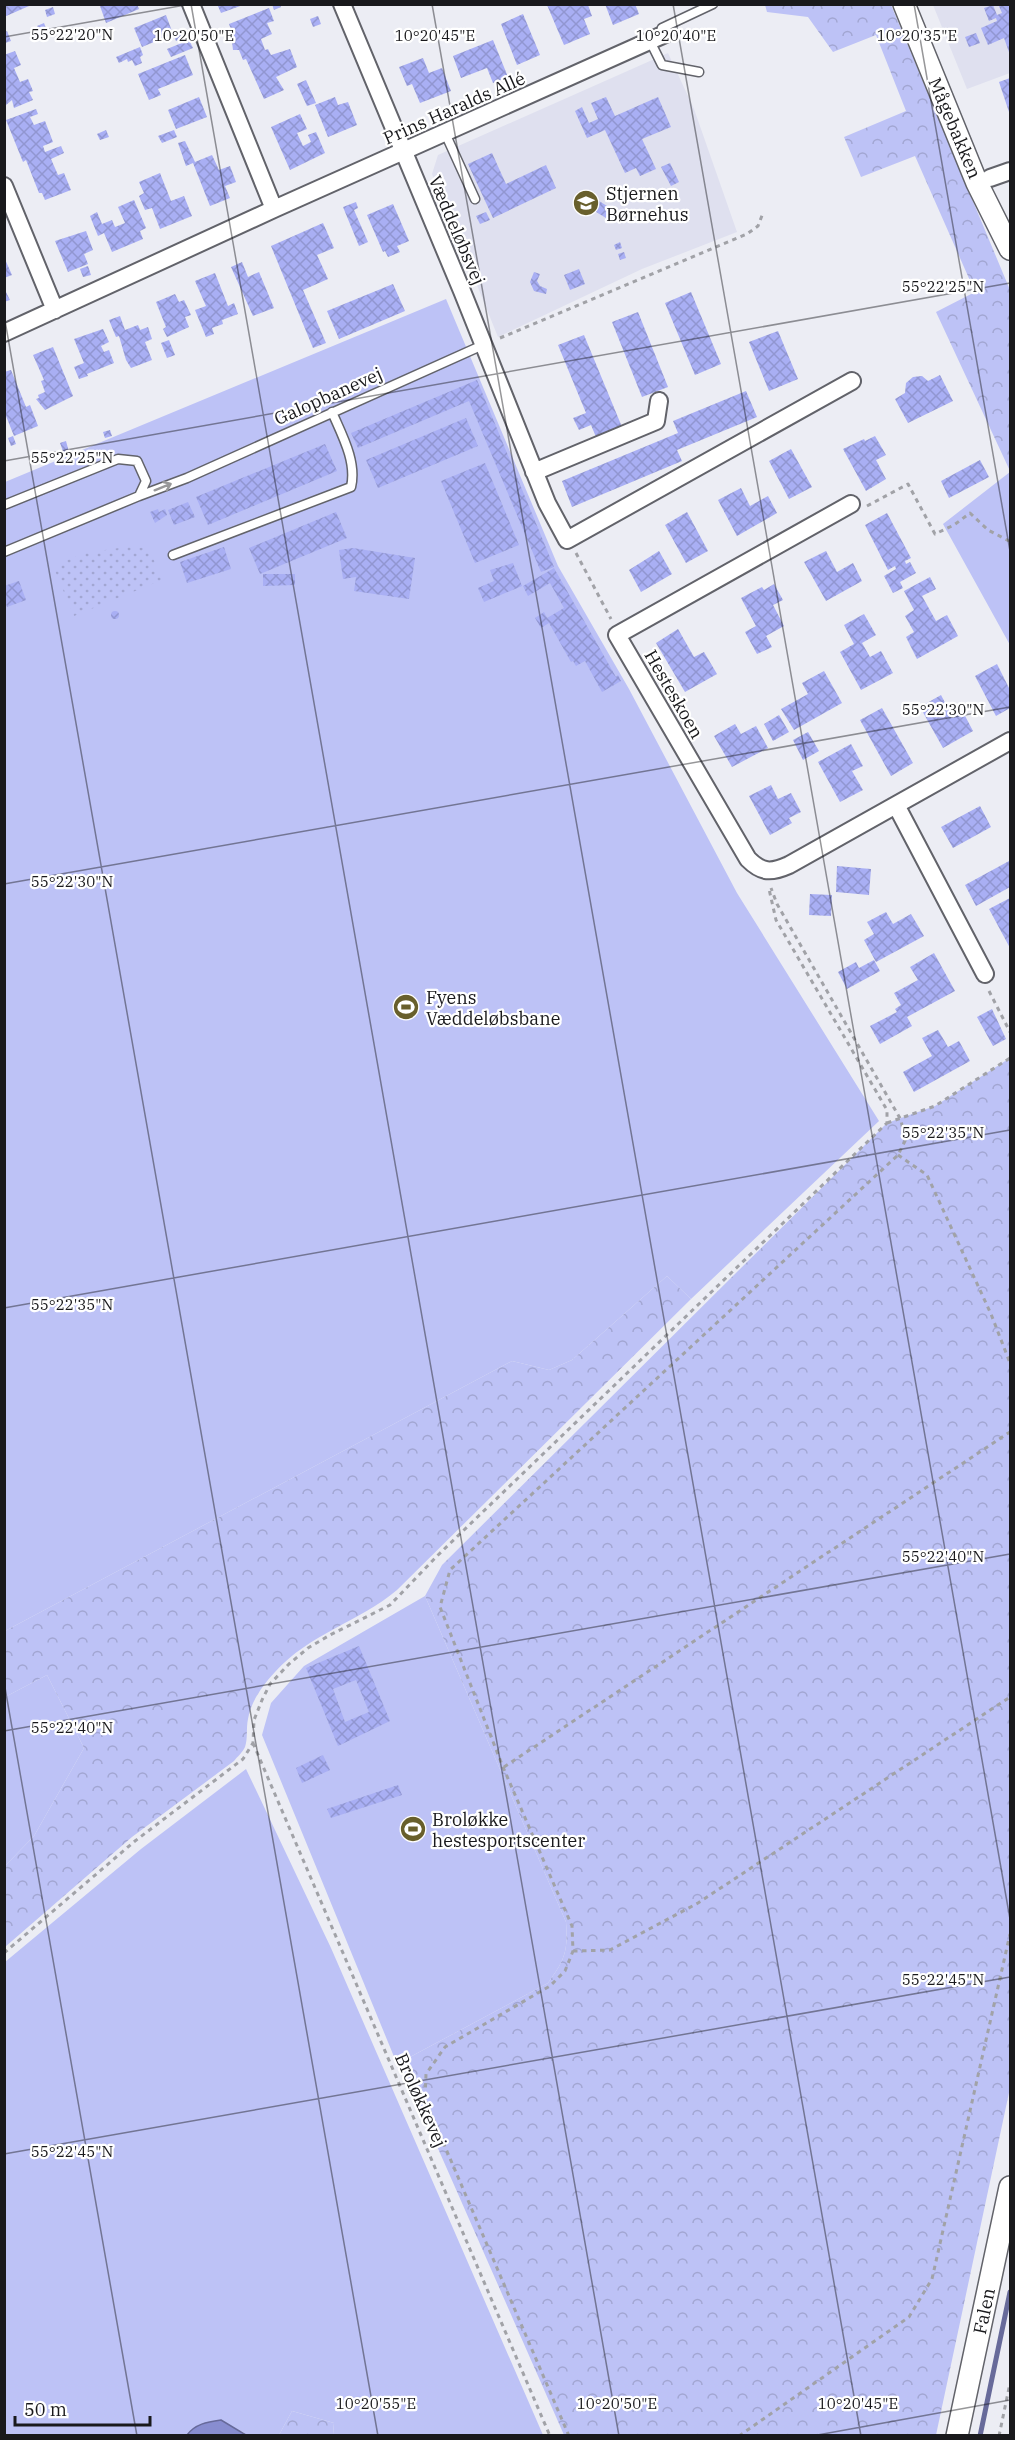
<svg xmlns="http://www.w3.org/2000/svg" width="1015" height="2440" font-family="'IBM Plex Serif',serif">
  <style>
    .built { fill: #dfe0ef }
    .grass { fill: #bdc2f6 }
    .forest { fill: url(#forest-crowns) }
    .park { fill: url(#park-dots) }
    .water { fill: #888dd0; stroke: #676a9a; stroke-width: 1.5 }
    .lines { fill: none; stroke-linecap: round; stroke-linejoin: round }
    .stream { stroke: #676a9a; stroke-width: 5 }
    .building { fill: url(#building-cross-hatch); fill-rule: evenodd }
    .service-casing { stroke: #62636a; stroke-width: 11 }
    .minor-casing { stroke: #62636a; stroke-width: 20 }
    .tertiary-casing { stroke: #62636a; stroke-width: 24 }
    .path { stroke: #a1a2a7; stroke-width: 3; stroke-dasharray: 4.5 4.5; stroke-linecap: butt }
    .service { stroke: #fff; stroke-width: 8 }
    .minor { stroke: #fff; stroke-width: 16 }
    .tertiary { stroke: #fff; stroke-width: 21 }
    .oneway { stroke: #989899 }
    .ticks { fill: none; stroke: #19191c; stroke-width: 1.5; stroke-opacity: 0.45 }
    .labels { text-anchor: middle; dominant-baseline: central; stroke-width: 4.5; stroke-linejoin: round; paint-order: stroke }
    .street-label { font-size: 18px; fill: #19191c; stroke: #fff }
    .poi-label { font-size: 18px; fill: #19191c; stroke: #fff; text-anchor: start }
    .ticks-label { font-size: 15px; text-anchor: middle; fill: #19191c; stroke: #fff; stroke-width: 4.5; stroke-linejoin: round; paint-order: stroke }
  </style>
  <defs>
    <pattern id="forest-crowns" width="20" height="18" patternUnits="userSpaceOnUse" patternTransform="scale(1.5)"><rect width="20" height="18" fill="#bdc2f6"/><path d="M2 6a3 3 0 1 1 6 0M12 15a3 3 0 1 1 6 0" fill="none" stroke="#a2a6d2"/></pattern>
    <pattern id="park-dots" width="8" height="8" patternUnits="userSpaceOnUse" patternTransform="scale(1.5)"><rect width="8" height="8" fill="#bdc2f6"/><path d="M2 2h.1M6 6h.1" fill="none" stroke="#a2a6d2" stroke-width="1.8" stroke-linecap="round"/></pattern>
    <pattern id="building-cross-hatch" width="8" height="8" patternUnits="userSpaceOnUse" patternTransform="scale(1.5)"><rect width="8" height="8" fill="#a9aff4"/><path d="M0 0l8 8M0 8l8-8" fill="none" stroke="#9196d1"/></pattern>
  </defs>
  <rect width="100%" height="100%" fill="#ecedf4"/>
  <path class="built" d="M 933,5 L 1010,5 L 1010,73 L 967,89 Z
    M 668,53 L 694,109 L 737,232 L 642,269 L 498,337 L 432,174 L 438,155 Z"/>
  <path class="grass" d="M 446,299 L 558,566 L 629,689 L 737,893 L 879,1121 L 691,1299 L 667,1276 L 572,1360 L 549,1370 L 512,1361 L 5,1631 L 5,482 Z
    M 1010,472 L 1010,645 L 943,524 Z
    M 425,1596 L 566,1922 C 568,1952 565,1959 548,1983 L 397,2064 L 262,1735 L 271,1703 L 304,1666 Z
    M 47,1675 L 84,1748 L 34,1836 L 5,1866 L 5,1697 Z
    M 246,1769 L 331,1948 L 543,2435 L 333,2435 L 334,2423 L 292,2411 L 279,2435 L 246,2435 L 243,2432 C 223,2427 201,2416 187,2435 L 5,2436 L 5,1962 L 141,1849 Z"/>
  <path class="forest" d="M 765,5 L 891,5 L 1010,290 L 1010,471 L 936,312 L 975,292 L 915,156 L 861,177 L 844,137 L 906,111 L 876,35 L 833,52 L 808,17 L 767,12 Z
    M 1010,1058 L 1010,2088 L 936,2435 L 564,2435 L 407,2078 L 397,2064 L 548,1983 C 565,1959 568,1952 566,1922 L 425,1596 L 442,1565 L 887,1123 L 935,1106 Z
    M 667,1276 L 691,1299 L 397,1590 C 359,1622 309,1634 275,1672 C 263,1685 251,1701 248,1719 C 246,1728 248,1739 245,1747 C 243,1752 237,1757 234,1761 L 132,1837 L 5,1947 L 5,1866 L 34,1836 L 84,1748 L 47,1675 L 5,1697 L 5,1631 L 512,1361 L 549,1370 L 572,1360 Z
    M 292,2411 L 334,2423 L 333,2435 L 279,2435 Z"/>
  <path class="park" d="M 126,547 L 149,548 L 162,580 L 74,616 L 53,566 L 84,553 Z"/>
  <path class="water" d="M 221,2420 L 246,2435 L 187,2435 C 195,2424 207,2422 221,2420 Z"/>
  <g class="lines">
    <path class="stream" d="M 980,2436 L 1010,2292"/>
  </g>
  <path class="building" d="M 4,4 L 29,4 L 29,6 L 4,17 Z
    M 102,4 L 137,4 L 139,9 L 106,23 L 100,6 Z
    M 217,4 L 243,4 L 243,5 L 221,13 Z
    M 272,4 L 280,4 L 281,7 L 274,10 Z
    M 605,4 L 635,4 L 639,14 L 613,25 Z
    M 998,4 L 1010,4 L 1010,55 L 1004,38 L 988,45 L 981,28 L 997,21 L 996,18 L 989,21 L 984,8 L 993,5 L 997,15 L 1002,13 Z
    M 547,5 L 588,5 L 592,16 L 584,19 L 590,34 L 564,45 Z
    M 53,7 L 55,14 L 47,17 L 45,10 Z
    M 269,8 L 274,21 L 267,23 L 272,34 L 261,39 L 265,50 L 268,49 L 271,55 L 290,49 L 297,67 L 276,77 L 284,90 L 264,99 L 246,59 L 243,60 L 239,50 L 233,50 L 232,42 L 235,41 L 229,24 Z
    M 523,14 L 540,55 L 517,65 L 501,24 Z
    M 166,15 L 173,34 L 185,29 L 188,36 L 176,41 L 173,34 L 142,47 L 134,28 Z
    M 318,16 L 321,24 L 313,27 L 310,19 Z
    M 44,23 L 48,33 L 41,35 L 37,26 Z
    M 7,31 L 11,41 L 5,43 L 5,32 Z
    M 976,33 L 980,43 L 969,47 L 965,37 Z
    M 189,40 L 193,48 L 171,57 L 167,49 Z
    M 493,40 L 508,77 L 493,83 L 487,68 L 461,78 L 453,56 Z
    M 140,47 L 143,55 L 140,57 L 142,63 L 135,66 L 132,60 L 128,62 L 127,59 L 119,63 L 116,57 Z
    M 15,51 L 21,65 L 14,68 L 20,82 L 28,79 L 33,91 L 29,92 L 33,100 L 14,108 L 12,100 L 6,105 L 4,102 L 4,55 Z
    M 185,55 L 193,75 L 158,89 L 161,95 L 149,100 L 138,74 Z
    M 423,58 L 429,73 L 442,68 L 451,91 L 420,103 L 412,84 L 407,86 L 399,67 Z
    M 1010,78 L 1010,115 L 999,82 Z
    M 306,80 L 316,103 L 307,106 L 297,84 Z
    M 199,97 L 207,117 L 176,129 L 168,110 Z
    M 335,97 L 338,105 L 348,102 L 357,125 L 328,137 L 315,105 Z
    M 606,97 L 615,116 L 658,97 L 671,127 L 642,139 L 656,169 L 640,176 L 636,168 L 625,173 L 605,130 L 587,138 L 575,111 L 582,107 L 589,123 L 598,119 L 591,103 Z
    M 36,109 L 38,114 L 30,117 L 34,125 L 45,121 L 53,142 L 43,146 L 45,152 L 61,146 L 64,153 L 51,159 L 58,175 L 64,173 L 71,190 L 45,200 L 42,193 L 39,193 L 26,160 L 23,162 L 6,120 Z
    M 300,114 L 307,129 L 297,133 L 303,146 L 311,142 L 308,135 L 316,132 L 325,153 L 290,170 L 271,127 Z
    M 106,130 L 109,137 L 100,140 L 97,134 Z
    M 174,130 L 177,137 L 162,143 L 158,136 Z
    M 185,141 L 195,162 L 212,155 L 219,170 L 230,166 L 236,182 L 225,186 L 230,198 L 210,206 L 193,163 L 186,166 L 178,143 Z
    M 492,153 L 506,184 L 546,165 L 556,188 L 493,218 L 468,164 Z
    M 670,163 L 679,182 L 671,186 L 661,167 Z
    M 160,173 L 171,201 L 184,196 L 192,216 L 160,229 L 152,208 L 145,210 L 139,196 L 144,193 L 139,182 Z
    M 134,200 L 146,228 L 140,231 L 143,239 L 112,252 L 104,233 L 98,236 L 90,216 L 97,212 L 102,224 L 112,220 L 115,227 L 125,223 L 118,207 Z
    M 599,201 L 612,209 L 606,218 L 593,210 Z
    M 356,202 L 358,208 L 354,210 L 368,242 L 359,246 L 343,207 Z
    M 393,204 L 409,241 L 397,246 L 400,252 L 388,257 L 385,251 L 383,252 L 367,215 Z
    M 486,212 L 490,220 L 480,224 L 476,216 Z
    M 323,223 L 334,248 L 317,255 L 328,279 L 303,290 L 326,343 L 313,348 L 271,246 Z
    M 86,231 L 93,250 L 84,254 L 88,264 L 68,272 L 55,241 Z
    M 620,242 L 622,248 L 616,250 L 614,245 Z
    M 624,252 L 626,258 L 620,260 L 618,254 Z
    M 4,257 L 12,275 L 4,278 Z
    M 242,262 L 248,277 L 259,272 L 274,308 L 253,316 L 231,267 Z
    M 88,266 L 91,275 L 83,277 L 80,269 Z
    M 579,269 L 585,284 L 570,290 L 564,275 Z
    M 534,272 L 540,274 L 537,281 L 540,286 L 547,289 L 546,294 L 534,291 L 530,282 Z
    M 215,273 L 228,306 L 234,303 L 238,314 L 222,320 L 223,324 L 212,328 L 214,334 L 206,337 L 195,310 L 206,306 L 195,281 Z
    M 393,284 L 405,311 L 339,339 L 327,311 Z
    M 4,288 L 10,300 L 4,302 Z
    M 691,292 L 721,364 L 695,375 L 665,303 Z
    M 175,294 L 179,302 L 184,300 L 191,315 L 185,317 L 189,327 L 167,337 L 163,329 L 166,327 L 156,302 Z
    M 638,312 L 668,387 L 642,397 L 612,322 Z
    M 120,316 L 125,330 L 138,325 L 140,330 L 148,327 L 152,339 L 145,342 L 152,360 L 131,368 L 126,360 L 119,336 L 116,337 L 109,320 Z
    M 103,329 L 109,342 L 101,346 L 104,352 L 109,350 L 114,363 L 87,374 L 88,376 L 79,379 L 74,367 L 84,363 L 74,339 Z
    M 778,331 L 798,379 L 769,391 L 749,342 Z
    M 584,335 L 622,427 L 596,437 L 591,425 L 579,430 L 573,418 L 586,413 L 558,345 Z
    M 169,340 L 175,355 L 167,358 L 161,343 Z
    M 53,347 L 73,396 L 45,410 L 36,399 L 39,398 L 38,395 L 45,392 L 41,381 L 44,380 L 33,355 Z
    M 11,370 L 26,407 L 30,405 L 38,426 L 14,436 L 6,416 L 4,417 L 4,372 Z
    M 940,375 L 953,401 L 908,423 L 895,399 L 905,393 L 906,383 L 913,377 L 922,376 L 928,381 Z
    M 477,380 L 554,567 L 541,572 L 469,401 L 358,448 L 351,433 Z
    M 746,391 L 757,417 L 677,450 L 682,461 L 572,507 L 562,481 L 678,433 L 673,421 Z
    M 466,418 L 478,446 L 378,488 L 366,460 Z
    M 110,430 L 112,436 L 105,438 L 103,432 Z
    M 13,436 L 16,444 L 11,446 L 8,438 Z
    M 875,436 L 886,455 L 876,460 L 886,479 L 866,491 L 843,449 L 864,439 L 865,441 Z
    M 66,441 L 69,452 L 64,454 L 60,443 Z
    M 325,444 L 337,471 L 208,525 L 196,497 Z
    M 791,449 L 812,487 L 789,499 L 769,461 Z
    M 980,460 L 989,477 L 949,498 L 941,481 Z
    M 485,463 L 519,545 L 475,563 L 441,481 Z
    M 741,488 L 750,506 L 768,496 L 777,513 L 737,536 L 718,500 Z
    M 188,502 L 195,517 L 174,525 L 168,510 Z
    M 158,509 L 159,512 L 165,509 L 167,515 L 155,523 L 150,512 Z
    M 336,512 L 347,538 L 260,574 L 249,548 Z
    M 687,512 L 708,551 L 686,563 L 665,525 Z
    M 887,513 L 911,558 L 905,561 L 906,564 L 910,562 L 916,573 L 900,582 L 903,588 L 893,593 L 884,576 L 896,569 L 895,566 L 888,570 L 865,525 Z
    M 224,547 L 231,569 L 187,583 L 180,562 Z
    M 353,548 L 415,558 L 409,599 L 354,591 L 356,577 L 343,579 L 339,550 Z
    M 659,551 L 672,574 L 641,592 L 629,570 Z
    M 826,551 L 837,572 L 853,563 L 862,581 L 826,601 L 804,562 Z
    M 513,563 L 522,586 L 484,602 L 478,588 L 494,581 L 490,570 Z
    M 554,568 L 616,677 L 618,675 L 621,681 L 602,692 L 585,661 L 576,666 L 573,661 L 571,662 L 549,623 L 541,628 L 535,618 L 544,612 L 547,618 L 564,608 L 550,583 L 528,596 L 523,586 Z
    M 263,574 L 295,574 L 295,585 L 263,586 Z
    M 930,577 L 936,589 L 922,596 L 936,621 L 947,615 L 958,636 L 917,659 L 906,637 L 914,632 L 905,616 L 914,610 L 904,591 Z
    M 19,581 L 26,600 L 7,607 L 4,598 L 4,586 Z
    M 774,584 L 783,600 L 773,605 L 784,626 L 766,636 L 772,647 L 757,654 L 745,632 L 756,626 L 741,598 L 762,587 L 764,590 Z
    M111 615a4 4 0 1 1 8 0a4 4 0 1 1-8 0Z
    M 864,614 L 876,635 L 862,643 L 870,657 L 881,651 L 893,673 L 861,690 L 840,652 L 854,644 L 844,625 Z
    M 678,629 L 694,657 L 704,652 L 717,674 L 685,692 L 656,643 Z
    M 997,664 L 1010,690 L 1010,708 L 996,716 L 975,676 Z
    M 824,671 L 842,703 L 794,730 L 781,709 L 808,694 L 802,683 Z
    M 941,695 L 953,718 L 963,712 L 973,731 L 943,748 L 920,707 Z
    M 882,708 L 913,763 L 891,776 L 860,720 Z
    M 779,715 L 789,732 L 773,741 L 764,724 Z
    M 735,724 L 741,734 L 756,726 L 768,748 L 732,767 L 714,736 Z
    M 808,732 L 819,751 L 803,760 L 793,740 Z
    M 851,744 L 863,766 L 852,771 L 863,790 L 840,802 L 818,762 Z
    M 771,785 L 778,799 L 791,793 L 801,812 L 789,818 L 792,823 L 770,835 L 749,796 Z
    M 980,806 L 991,827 L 953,848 L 941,827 Z
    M 1009,861 L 1010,887 L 976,906 L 965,885 Z
    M 837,866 L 871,869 L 869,895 L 836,892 Z
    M 810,894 L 832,895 L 831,916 L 809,915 Z
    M 1010,898 L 1010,948 L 989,909 Z
    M 886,912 L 893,924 L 911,914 L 924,936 L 876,962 L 864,940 L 874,934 L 867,922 Z
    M 934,953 L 955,991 L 907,1017 L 912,1026 L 880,1044 L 870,1026 L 897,1012 L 895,1009 L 901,1005 L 894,993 L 918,980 L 910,967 Z
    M 874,960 L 880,971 L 847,989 L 838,972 L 856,962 L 859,968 Z
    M 992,1009 L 1006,1039 L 993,1046 L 977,1017 Z
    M 938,1030 L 948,1047 L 959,1041 L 970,1061 L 914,1092 L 903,1072 L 932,1056 L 922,1038 Z
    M 359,1646 L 390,1721 L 338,1746 L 306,1668 ZM 356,1680 L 369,1712 L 345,1722 L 333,1689 Z
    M 323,1755 L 330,1770 L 302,1783 L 296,1768 Z
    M 398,1785 L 402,1795 L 331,1818 L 327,1809 Z
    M 489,1821 L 492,1827 L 483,1830 L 481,1824 Z"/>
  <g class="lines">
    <g class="service-casing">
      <path id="service" d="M 665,34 L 662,28 L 713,4
        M 650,41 L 662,65 L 699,72
        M 445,133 L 475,199
        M 139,496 L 187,478 L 483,345
        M 4,505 L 118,459 L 137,461 L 146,481 L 139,496 L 4,552
        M 173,555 L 351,487 C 357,462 342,435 332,412"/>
    </g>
    <g class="minor-casing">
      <path id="minor" d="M 191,4 L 274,209
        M 342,4 L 462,291 L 547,503 L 567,540 L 852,381
        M 990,178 L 1010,171
        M 4,186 L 55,310
        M 4,333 L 274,209 L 665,34
        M 534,472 L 656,421 L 659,401
        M 851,504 L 617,635 L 748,859 C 762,873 771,873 789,865 L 1010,741
        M 896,805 L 985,974"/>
    </g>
    <g class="tertiary-casing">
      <path id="tertiary" d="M 904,4 L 977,183 L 1010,249
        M 957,2436 L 1010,2187"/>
    </g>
    <path class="path" d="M 500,338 L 747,234 L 758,226 L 763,213
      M 867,506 L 908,484 L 935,534 L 954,525 L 970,513 L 988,530 L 1009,541 L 1010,544
      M 576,553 L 611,619
      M 989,991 L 1010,1032
      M 887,1123 L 935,1106 L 1010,1058
      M 898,1155 L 927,1175 L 991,1314 L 1010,1363
      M 253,1743 L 550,2436
      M 504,1767 L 1010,1432
      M 573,1951 L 610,1950 L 698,1903 L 1010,1697
      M 4,1953 L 135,1841 L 243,1759 L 253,1743 L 254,1720 L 262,1700 L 270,1684 L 289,1664 L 308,1648 L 330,1635 L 390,1605 L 437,1556 L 887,1123 L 887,1110 L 776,920 L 769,889
      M 569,2436 L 425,2100 L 426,2074 L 445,2047 L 550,1986 L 565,1971 L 573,1951 L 572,1926 L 503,1767 L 440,1607 L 450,1570 L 898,1155 L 905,1141 L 901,1120 L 777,904 L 771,888
      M 739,2436 L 909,2317 L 932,2279 L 1010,1934
      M 999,2436 L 1010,2383"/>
    <use href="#service" class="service"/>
    <use href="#minor" class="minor"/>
    <use href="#tertiary" class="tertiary"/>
  </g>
  <defs><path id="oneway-shaft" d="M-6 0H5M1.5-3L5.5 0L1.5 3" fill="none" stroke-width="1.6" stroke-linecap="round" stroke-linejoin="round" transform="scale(1.5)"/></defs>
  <use class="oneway" href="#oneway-shaft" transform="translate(163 487) rotate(-22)"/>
  <path class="ticks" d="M 191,4 L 619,2436M 432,4 L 861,2436M 673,4 L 1010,1919M 914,4 L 1010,551M 4,37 L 191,4M 4,315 L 378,2436M 4,461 L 1010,283M 4,884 L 1010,707M 4,1308 L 1010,1130M 4,1682 L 137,2436M 4,1731 L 1010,1554M 4,2154 L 1010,1977M 812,2436 L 1010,2400"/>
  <defs>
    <g id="school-disc" transform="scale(1.35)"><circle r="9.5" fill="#685f2c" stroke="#fff"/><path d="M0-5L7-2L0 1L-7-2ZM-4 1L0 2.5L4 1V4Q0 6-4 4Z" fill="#fff"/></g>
    <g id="stadium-disc" transform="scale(1.35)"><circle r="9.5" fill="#685f2c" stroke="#fff"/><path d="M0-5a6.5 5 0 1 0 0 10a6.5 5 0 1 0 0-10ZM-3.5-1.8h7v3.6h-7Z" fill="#fff"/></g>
  </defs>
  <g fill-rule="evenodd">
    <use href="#school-disc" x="586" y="203"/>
    <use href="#stadium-disc" x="406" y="1007"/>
    <use href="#stadium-disc" x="413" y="1829"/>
  </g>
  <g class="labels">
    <g class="street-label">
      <text transform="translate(454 108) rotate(-24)">Prins Haralds Allé</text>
      <text transform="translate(955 128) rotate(67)">Mågebakken</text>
      <text transform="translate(457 230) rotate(67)">Væddeløbsvej</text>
      <text transform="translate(328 396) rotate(-24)">Galopbanevej</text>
      <text transform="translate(674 694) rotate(60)">Hesteskoen</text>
      <text transform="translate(421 2100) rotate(66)">Broløkkevej</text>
      <text transform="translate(984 2311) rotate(-78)">Falen</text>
    </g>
    <g class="poi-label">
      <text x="606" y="193">Stjernen<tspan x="606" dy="21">Børnehus</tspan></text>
      <text x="426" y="997">Fyens<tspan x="426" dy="21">Væddeløbsbane</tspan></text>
      <text x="432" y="1819">Broløkke<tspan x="432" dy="21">hestesportscenter</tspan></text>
    </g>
  </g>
  <g class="ticks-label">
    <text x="72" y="40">55°22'20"N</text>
    <text x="194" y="41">10°20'50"E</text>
    <text x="435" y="41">10°20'45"E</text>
    <text x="917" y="41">10°20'35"E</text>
    <text x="676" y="41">10°20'40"E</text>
    <text x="943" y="292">55°22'25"N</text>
    <text x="72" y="463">55°22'25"N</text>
    <text x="943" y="715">55°22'30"N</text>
    <text x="72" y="887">55°22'30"N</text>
    <text x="943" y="1138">55°22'35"N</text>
    <text x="72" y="1310">55°22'35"N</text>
    <text x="943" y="1562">55°22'40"N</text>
    <text x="72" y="1733">55°22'40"N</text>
    <text x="943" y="1985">55°22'45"N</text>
    <text x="72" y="2157">55°22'45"N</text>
    <text x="376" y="2409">10°20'55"E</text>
    <text x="617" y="2409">10°20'50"E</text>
    <text x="858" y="2409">10°20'45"E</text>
  </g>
  <rect width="1015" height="2440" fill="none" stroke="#19191c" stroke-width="12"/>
  <path d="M15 2416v9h135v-9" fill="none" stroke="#19191c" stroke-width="3"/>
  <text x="24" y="2416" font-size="18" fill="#19191c" stroke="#ffffff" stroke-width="4.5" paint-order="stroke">50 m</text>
</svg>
